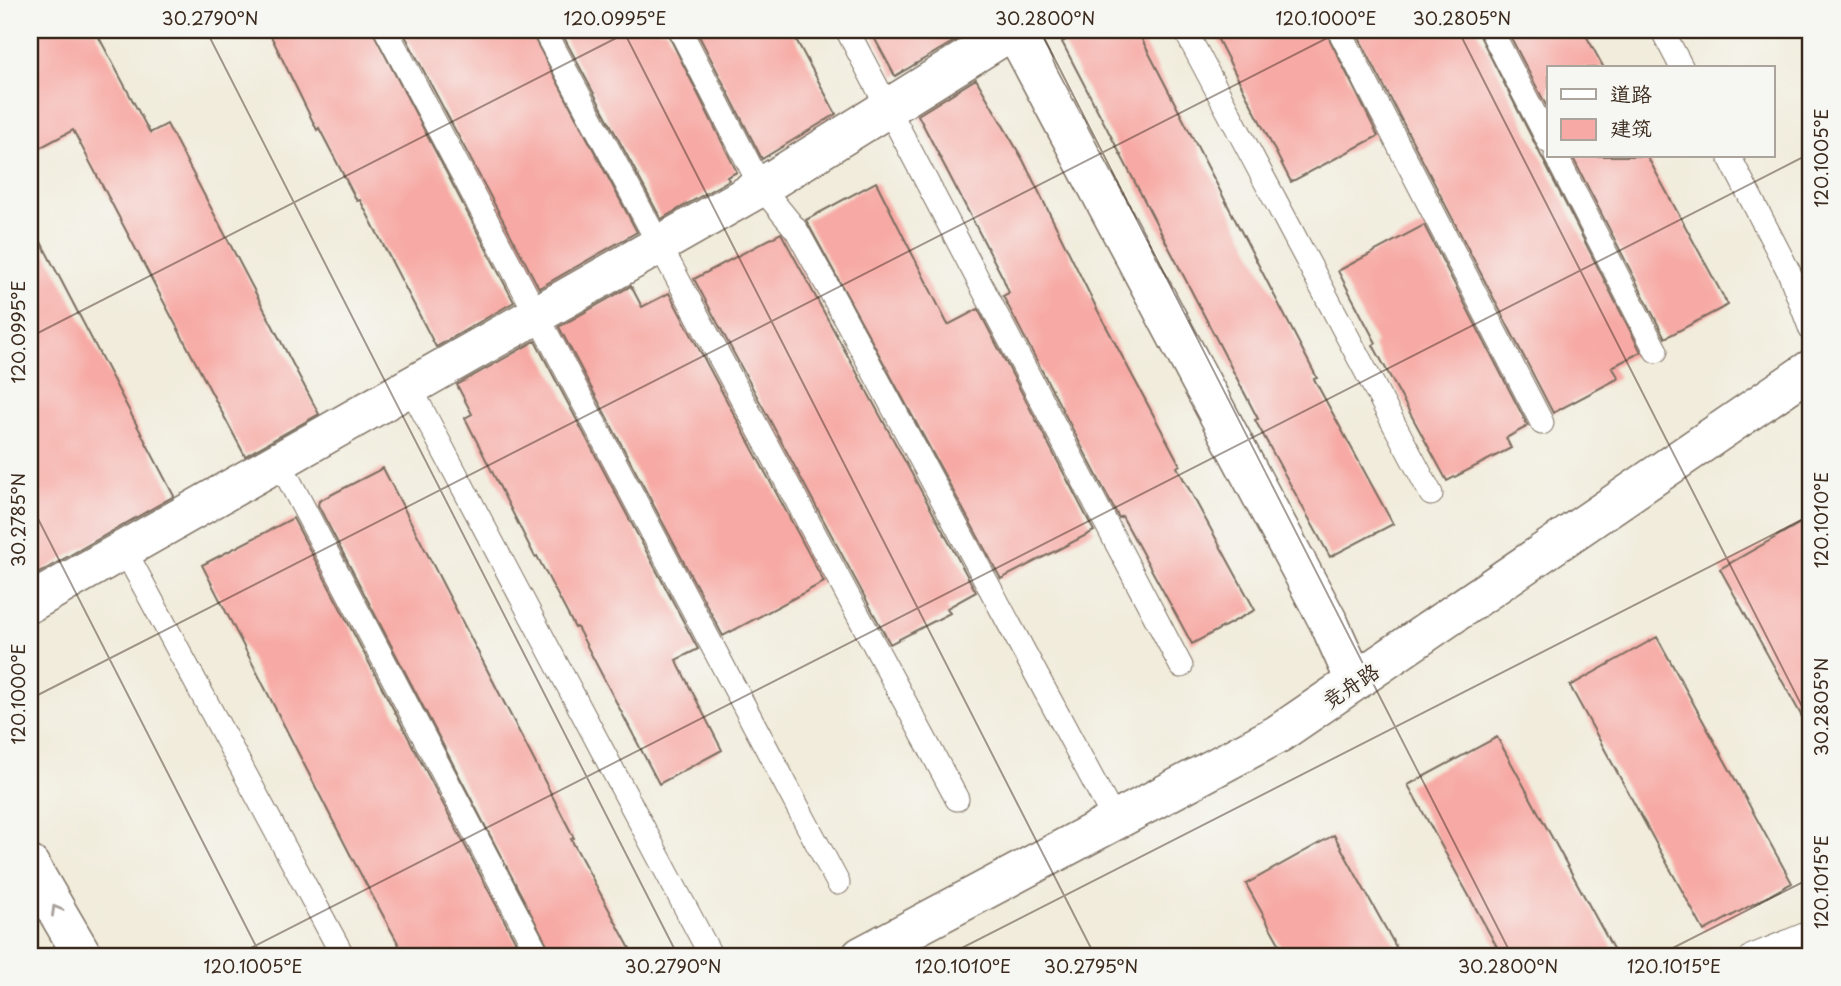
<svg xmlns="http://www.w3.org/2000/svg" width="1841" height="986" font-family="'Playpen Sans','LXGW WenKai TC',sans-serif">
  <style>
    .building { fill: #f7aaa5 }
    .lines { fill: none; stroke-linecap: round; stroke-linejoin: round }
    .lane-casing { stroke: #7b6e60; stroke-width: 25 }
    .street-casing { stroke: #7b6e60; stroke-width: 41 }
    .secondary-casing { stroke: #7b6e60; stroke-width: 41 }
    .lane { stroke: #fff; stroke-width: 23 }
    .street { stroke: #fff; stroke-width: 38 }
    .secondary { stroke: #fff; stroke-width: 38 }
    .oneway { stroke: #a79f9a }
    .ticks { fill: none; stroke: #3b2a1e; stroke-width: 2; stroke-opacity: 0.45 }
    .labels { text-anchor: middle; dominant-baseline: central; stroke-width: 6; stroke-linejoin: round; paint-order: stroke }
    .street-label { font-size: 21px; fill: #3b2a1e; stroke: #f6f6f2 }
    .neatline { fill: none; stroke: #3b2a1e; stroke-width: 2.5 }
    .ticks-label { font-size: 18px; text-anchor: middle; fill: #3b2a1e }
  </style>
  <rect width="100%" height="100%" fill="#f6f6f2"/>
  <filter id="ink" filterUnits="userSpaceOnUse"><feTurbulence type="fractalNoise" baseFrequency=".0143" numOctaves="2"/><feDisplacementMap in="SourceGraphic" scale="14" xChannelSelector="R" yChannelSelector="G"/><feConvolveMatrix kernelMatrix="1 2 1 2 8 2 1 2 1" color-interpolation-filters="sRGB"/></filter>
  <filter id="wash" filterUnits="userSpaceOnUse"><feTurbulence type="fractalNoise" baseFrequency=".00686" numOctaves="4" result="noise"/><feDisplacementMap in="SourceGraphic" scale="28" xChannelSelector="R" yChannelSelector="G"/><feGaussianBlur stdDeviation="1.57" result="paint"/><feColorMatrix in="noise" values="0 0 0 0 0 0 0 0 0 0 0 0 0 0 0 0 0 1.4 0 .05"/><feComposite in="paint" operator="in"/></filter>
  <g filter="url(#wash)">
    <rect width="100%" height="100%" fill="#f1ecdb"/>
    <g id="blocks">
      <path class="building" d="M 30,30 L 95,30 L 150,133 L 167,124 L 319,414 L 245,456 L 73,130 L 30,153 Z
        M 268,30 L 372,30 L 514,302 L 436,347 L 360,200 L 357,201 L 319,128 L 317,130 Z
        M 402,30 L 530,30 L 637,232 L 539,288 Z
        M 560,30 L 666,30 L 737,172 L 727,177 L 729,180 L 661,219 Z
        M 696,30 L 791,30 L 836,114 L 762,159 Z
        M 870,30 L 951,30 L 956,40 L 895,76 Z
        M 1085,30 L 1137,30 L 1317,378 L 1314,379 L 1393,524 L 1330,557 L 1255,420 L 1258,419 L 1062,42 Z
        M 1213,30 L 1325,30 L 1378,136 L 1291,182 Z
        M 1355,30 L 1477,30 L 1641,352 L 1612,367 L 1619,378 L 1553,413 Z
        M 1507,30 L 1583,30 L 1604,68 L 1549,68 L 1549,111 Z
        M 976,79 L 1023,160 L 1098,311 L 1180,465 L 1177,467 L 1255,610 L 1192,644 L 1122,516 L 1119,518 L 1003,296 L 1009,293 L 1003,278 L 918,115 Z
        M 1572,156 L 1647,156 L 1728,305 L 1665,338 Z
        M 876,182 L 948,325 L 978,309 L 1094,531 L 1001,579 L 806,220 Z
        M 30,221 L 174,496 L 30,578 Z
        M 1424,225 L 1528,426 L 1506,438 L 1511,448 L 1447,481 L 1373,345 L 1376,343 L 1338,271 Z
        M 781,233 L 976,592 L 947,608 L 950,613 L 890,644 L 694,279 Z
        M 631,286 L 642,307 L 669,293 L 824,582 L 723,636 L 559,327 Z
        M 535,341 L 698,649 L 676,660 L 722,750 L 659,784 L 577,627 L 575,628 L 537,556 L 535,557 L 465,418 L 472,414 L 457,385 Z
        M 383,468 L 574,838 L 571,839 L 634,956 L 553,956 L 318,505 L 319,501 Z
        M 1811,517 L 1811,733 L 1720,569 Z
        M 293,518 L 523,956 L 405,956 L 352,858 L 202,565 Z
        M 1657,637 L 1792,883 L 1704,931 L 1570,686 Z
        M 1497,737 L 1617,956 L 1502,956 L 1408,785 Z
        M 1334,835 L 1401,956 L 1286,956 L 1246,884 Z"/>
    </g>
  </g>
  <g filter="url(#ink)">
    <use href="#blocks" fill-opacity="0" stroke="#7b6e60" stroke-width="2"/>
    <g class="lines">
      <g class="lane-casing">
        <path id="lane" d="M 386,30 L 838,883
          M 544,30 L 957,799
          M 680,30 L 761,187 L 797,231 L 840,309 L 1115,821
          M 847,30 L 1181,666
          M 1185,30 L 1431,494
          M 1339,30 L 1542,423
          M 1491,30 L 1549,142
          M 1662,30 L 1682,68
          M 1556,156 L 1656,351
          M 1729,156 L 1789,272 L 1811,330
          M 410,387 L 711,956
          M 279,461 L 539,956
          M 124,549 L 343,956
          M 1752,956 L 1811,932"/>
      </g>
      <g class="street-casing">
        <path id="street" d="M 1014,30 L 1329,623 L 1355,681
          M 30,603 L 761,187 L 1013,30"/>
      </g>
      <g class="secondary-casing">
        <path id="secondary" d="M 30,865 L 83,956
          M 861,956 L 1278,734 L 1811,369"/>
      </g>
      <use href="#lane" class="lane"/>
      <use href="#street" class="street"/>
      <use href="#secondary" class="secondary"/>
    </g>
    <defs><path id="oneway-chevron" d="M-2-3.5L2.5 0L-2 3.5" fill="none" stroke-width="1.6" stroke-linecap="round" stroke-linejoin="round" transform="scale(1.75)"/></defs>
    <use class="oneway" href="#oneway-chevron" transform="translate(56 910) rotate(-120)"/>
  </g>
  <path class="ticks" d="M 206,30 L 678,956M 623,30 L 1095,956M 1040,30 L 1512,956M 1458,30 L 1811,724M 30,337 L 632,30M 30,503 L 261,956M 30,699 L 1343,30M 235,956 L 1811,153M 946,956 L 1811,515M 1657,956 L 1811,878"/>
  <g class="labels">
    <g class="street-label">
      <text transform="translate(1350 685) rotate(-34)">竞舟路</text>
    </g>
  </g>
  <rect width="1841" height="986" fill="none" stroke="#f6f6f2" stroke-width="77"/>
  <rect x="1547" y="66" width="228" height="91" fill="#f6f6f2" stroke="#aba49d" stroke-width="2"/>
  <rect x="1561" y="89" width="35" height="10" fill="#ffffff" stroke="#aba49d" stroke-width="2"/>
  <text x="1610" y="102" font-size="21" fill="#3b2a1e">道路</text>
  <rect x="1561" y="119" width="35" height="21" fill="#f7aaa5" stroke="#aba49d" stroke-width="2"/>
  <text x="1610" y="136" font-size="21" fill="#3b2a1e">建筑</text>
  <rect x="38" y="38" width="1764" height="910" class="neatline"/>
  <g class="ticks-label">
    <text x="210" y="25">30.2790°N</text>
    <text x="615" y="25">120.0995°E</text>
    <text x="1045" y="25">30.2800°N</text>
    <text x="1326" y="25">120.1000°E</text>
    <text x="1462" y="25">30.2805°N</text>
    <text transform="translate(1822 158) rotate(-90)" y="6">120.1005°E</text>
    <text transform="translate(19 332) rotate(-90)" y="6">120.0995°E</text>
    <text transform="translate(1822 520) rotate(-90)" y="6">120.1010°E</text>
    <text transform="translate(19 520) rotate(-90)" y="6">30.2785°N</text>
    <text transform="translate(19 694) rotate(-90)" y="6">120.1000°E</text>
    <text transform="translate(1822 707) rotate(-90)" y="6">30.2805°N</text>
    <text transform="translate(1822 882) rotate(-90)" y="6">120.1015°E</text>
    <text x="253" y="973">120.1005°E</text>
    <text x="673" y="973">30.2790°N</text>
    <text x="963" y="973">120.1010°E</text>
    <text x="1091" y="973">30.2795°N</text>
    <text x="1508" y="973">30.2800°N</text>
    <text x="1674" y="973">120.1015°E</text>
  </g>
</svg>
